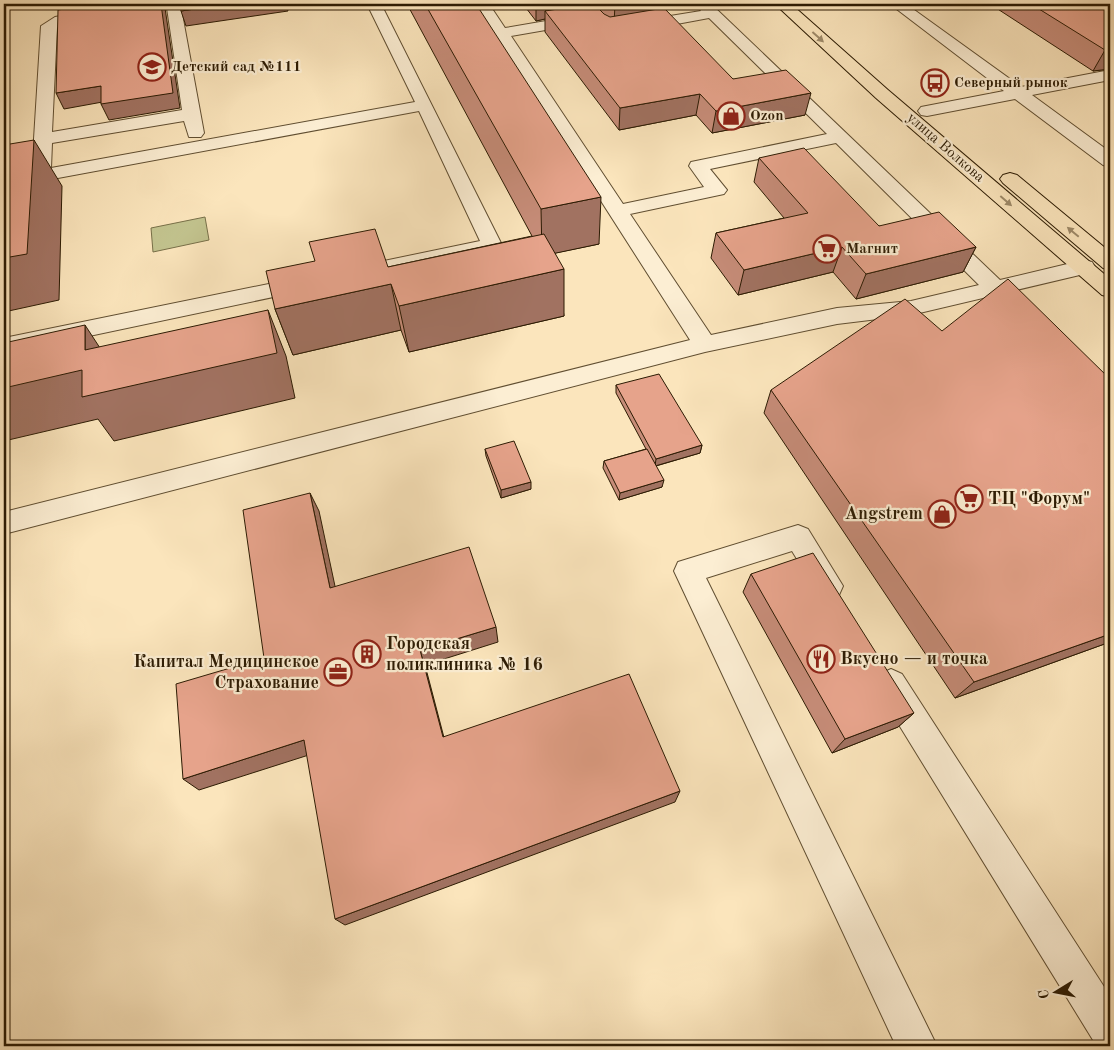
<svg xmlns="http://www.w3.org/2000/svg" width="1114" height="1050" font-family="'Old Standard TT',serif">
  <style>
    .green { fill: #c2c38e; stroke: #776f48 }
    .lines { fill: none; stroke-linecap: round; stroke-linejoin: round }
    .minor-casing { stroke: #604e31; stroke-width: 2 }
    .major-casing { stroke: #2c1b03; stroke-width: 2 }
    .minor { fill: #fceed3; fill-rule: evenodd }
    .major { fill: #fbe5bc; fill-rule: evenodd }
    .wall { fill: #c68c78; stroke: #2c1b03 }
    .shaded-wall { fill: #a17261; stroke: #2c1b03 }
    .building { fill: #e6a38b; stroke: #2c1b03 }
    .oneway { fill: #9e8a69 }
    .labels { text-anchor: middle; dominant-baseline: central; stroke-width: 4.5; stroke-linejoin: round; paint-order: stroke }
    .far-poi-label { font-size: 15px; font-weight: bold; fill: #2c1b03; stroke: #fceed3; text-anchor: start }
    .far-street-label { font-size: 15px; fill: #2c1b03; stroke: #fceed3 }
    .poi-label { font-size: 18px; font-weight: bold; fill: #2c1b03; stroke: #fceed3; text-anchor: start }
  </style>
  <rect width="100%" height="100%" fill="#fbe5bc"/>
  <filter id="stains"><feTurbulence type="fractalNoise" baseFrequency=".004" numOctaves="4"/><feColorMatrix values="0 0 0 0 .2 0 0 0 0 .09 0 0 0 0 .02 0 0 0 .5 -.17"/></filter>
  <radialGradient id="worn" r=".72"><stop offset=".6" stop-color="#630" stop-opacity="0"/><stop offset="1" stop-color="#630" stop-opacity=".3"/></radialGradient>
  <path class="green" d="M 205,217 L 209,240 L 153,252 L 151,228 Z"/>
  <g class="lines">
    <g class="minor-casing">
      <path id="minor" d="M 97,4 L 111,4 L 111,10 L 105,17 L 64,24 L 57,28 L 52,132 L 182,110 L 167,8 L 169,5 L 175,4 L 181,8 L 204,133 L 201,137 L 189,137 L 184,121 L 52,143 L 51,168 L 415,102 L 367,4 L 381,4 L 502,245 L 499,250 L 492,251 L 350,282 L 342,280 L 339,275 L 342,270 L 350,268 L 480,241 L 419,111 L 4,188 L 4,176 L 32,171 L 41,26 L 55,17 L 95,10 Z
        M 475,4 L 489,4 L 505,28 L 581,15 L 586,17 L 589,20 L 586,23 L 511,36 L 623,204 L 704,187 L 689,166 L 691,162 L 827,134 L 709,18 L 639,31 L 631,26 L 639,21 L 701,11 L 696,4 L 711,4 L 1000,280 L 1084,260 L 1092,262 L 1095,267 L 1092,272 L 1084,274 L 911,315 L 837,324 L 705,352 L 4,534 L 4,512 L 690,340 ZM 836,143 L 979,285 L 911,301 L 837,308 L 711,335 L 630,214 L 724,194 L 727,190 L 710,169 Z
        M 890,4 L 906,4 L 1021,87 L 1110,70 L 1110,80 L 1032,95 L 1110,152 L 1110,167 L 1103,165 L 1015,99 L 927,116 L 921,115 L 918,111 L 921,107 L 1004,91 Z
        M 308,276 L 316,278 L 319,283 L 316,288 L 4,354 L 4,338 Z
        M 798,525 L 808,529 L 843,586 L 839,595 L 829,599 L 819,595 L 792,551 L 706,578 L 937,1046 L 896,1046 L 674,571 L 678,562 Z
        M 891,669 L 902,674 L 1110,996 L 1110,1046 L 1096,1045 L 880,694 L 875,684 L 880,674 Z"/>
    </g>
    <g class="major-casing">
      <path id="major" d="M 775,4 L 791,4 L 888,90 L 1110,279 L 1110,297 L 1102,295 L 876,98 Z
        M 1010,173 L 1017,175 L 1110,252 L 1110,270 L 1103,268 L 1003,183 L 1000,179 L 1003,175 Z"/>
    </g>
    <use href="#minor" class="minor"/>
    <use href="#major" class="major"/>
  </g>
  <path class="wall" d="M 407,4 L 476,4 L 599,244 L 555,253 L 564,316 L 409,352 L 401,330 L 293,355 L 275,309 L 315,261 L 388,267 L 532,236 Z
    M 523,4 L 654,4 L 653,10 L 733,79 L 805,115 L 712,133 L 696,115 L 619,130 L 545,32 L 545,19 L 536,21 Z
    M 990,4 L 1110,4 L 1110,69 L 1093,71 Z
    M 759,158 L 879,226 L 976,247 L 963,272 L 856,299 L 833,272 L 738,295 L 711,258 L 716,233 L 784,218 L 754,182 Z
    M 616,385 L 702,445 L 700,453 L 656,466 L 662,487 L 619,500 L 603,468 L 604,461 L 646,449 L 616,393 Z
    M 771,390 L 1110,642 L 955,698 L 764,413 Z
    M 485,449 L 531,489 L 501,498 L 486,456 Z
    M 751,574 L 914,713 L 898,727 L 832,753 L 743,592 Z"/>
  <path class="shaded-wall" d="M 161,4 L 168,4 L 165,8 L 180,108 L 109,120 L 101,104 Z
    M 229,4 L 286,4 L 288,11 L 186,26 L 181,11 Z
    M 536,4 L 598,4 L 598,10 L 545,11 L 545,19 L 536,21 Z
    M 615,4 L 654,4 L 652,17 L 614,24 Z
    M 1110,49 L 1110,69 L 1093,71 L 1105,50 Z
    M 101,86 L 108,101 L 64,109 L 56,93 Z
    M 811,93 L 805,115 L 712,133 L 716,111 Z
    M 700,94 L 696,115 L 619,130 L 620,108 Z
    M 34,140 L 62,186 L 59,300 L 4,312 L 4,258 Z
    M 601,197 L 599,244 L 542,256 L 541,209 Z
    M 842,247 L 833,272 L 738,295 L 744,270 Z
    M 976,247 L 963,272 L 856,299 L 866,274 Z
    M 564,269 L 564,316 L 409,352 L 399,306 Z
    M 391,284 L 401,330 L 293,355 L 275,309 Z
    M 268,310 L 286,356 L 295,398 L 114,441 L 98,419 L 4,441 L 4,388 L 85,350 L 85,325 L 115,371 Z
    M 702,445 L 700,453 L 655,466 L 656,459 Z
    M 664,480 L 662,487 L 619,500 L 620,493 Z
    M 531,482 L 531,489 L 501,498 L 501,490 Z
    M 310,493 L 319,511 L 339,605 L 330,588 Z
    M 496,627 L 498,642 L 425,665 L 447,749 L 443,737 L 420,650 Z
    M 1110,634 L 1110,642 L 955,698 L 974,682 Z
    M 914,713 L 898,727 L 832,753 L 845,739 Z
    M 304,740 L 315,753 L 199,790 L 183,779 Z
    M 680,791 L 675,802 L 345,925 L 335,919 Z"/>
  <path class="building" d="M 96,4 L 161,4 L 173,93 L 101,104 L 101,86 L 56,93 L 58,10 Z
    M 179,4 L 229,4 L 181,11 Z
    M 425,4 L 476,4 L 601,197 L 541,209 Z
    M 591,4 L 594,4 L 604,14 L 610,17 L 664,8 L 733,79 L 786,70 L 811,93 L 716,111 L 700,94 L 620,108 L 545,11 Z
    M 1031,4 L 1110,4 L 1110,49 L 1105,50 Z
    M 34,140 L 27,254 L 4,258 L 4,145 Z
    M 804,148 L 879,226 L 939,212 L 976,247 L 866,274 L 842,247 L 744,270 L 716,233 L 808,213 L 759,158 Z
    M 375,229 L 388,267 L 544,234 L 564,269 L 399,306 L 391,284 L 275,309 L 266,271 L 315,261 L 309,242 Z
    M 1008,279 L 1110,379 L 1110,634 L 974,682 L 771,390 L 905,299 L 942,331 Z
    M 268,310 L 277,353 L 82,397 L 82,370 L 4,388 L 4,343 L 85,325 L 85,350 Z
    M 659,374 L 702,445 L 656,459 L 616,385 Z
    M 514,441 L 531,482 L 501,490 L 485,449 Z
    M 647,449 L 664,480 L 620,493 L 604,461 Z
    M 310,493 L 330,588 L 469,547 L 496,627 L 420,650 L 443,737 L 629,674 L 680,791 L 335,919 L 304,740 L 183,779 L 176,684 L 264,658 L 243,510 Z
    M 813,553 L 914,713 L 845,739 L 751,574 Z"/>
  <defs><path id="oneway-solid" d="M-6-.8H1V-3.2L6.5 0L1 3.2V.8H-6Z" transform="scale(1.25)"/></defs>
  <g class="oneway">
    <use href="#oneway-solid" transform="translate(818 37) rotate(42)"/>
    <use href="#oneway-solid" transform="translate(1006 201) rotate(41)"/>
    <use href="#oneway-solid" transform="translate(1073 232) rotate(-140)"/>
  </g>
  <defs>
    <g id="school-ring" transform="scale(1.4375)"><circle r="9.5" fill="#fceed3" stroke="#8f2418" stroke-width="1.5"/><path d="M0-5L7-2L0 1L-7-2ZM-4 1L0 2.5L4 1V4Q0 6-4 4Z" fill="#8f2418"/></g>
    <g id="bus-ring" transform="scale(1.4375)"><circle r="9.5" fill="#fceed3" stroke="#8f2418" stroke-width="1.5"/><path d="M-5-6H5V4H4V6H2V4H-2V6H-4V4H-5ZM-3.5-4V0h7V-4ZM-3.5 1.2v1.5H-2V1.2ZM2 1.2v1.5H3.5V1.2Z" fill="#8f2418"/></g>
    <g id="shop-ring" transform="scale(1.4375)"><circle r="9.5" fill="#fceed3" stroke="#8f2418" stroke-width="1.5"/><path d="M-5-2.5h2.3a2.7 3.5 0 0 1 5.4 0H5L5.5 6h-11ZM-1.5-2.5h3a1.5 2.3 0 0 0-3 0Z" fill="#8f2418"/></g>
    <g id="supermarket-ring" transform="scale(1.4375)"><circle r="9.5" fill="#fceed3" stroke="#8f2418" stroke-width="1.5"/><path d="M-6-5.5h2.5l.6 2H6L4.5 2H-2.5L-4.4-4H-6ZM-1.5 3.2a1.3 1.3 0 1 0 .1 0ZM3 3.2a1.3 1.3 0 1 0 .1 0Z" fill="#8f2418"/></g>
    <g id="building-ring" transform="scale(1.4375)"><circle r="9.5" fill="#fceed3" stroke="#8f2418" stroke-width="1.5"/><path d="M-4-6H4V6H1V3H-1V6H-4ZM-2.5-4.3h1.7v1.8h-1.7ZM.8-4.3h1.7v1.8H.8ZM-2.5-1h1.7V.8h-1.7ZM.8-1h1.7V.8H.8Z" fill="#8f2418"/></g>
    <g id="restaurant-ring" transform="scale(1.4375)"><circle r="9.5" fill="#fceed3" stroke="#8f2418" stroke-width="1.5"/><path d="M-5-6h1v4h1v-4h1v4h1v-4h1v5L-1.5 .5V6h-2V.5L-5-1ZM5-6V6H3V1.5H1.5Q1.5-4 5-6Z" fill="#8f2418"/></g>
    <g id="office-ring" transform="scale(1.4375)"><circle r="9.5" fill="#fceed3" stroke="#8f2418" stroke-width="1.5"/><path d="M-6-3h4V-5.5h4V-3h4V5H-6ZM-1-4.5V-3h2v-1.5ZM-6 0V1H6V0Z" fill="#8f2418"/></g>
  </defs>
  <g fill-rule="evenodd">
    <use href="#school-ring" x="152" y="67"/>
    <use href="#bus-ring" x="935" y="83"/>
    <use href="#shop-ring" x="731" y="116"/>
    <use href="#supermarket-ring" x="827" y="249"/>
    <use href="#supermarket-ring" x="969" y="499"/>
    <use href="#shop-ring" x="942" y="514"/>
    <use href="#building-ring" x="367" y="654"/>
    <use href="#restaurant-ring" x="821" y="659"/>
    <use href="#office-ring" x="338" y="672"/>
  </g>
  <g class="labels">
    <g class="far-poi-label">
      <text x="171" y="67">Детский сад №111</text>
      <text x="954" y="83">Северный рынок</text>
      <text x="750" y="116">Ozon</text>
      <text x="846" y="249">Магнит</text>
    </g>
    <g class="far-street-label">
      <text transform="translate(945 148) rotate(41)">улица Волкова</text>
    </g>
    <g class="poi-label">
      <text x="988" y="499">ТЦ "Форум"</text>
      <text x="923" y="514" text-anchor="end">Angstrem</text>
      <text x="386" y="644">Городская<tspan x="386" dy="21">поликлиника № 16</tspan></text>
      <text x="840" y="659">Вкусно — и точка</text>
      <text x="319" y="662" text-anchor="end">Капитал Медицинское<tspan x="319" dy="21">Страхование</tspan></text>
    </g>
  </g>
  <rect width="1114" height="1050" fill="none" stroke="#fbe5bc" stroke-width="20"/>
  <rect x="5" y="5" width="1104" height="1040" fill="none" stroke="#2c1b03" stroke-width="2.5"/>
  <rect x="10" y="10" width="1094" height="1030" fill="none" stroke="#2c1b03"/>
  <g transform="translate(1056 992) rotate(260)" stroke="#fceed3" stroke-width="4" paint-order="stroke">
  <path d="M0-4L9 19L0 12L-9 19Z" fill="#2c1b03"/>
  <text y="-8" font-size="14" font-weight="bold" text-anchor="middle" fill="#2c1b03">С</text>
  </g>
  <rect width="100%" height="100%" filter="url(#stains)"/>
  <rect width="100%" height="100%" fill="url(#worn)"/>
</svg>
